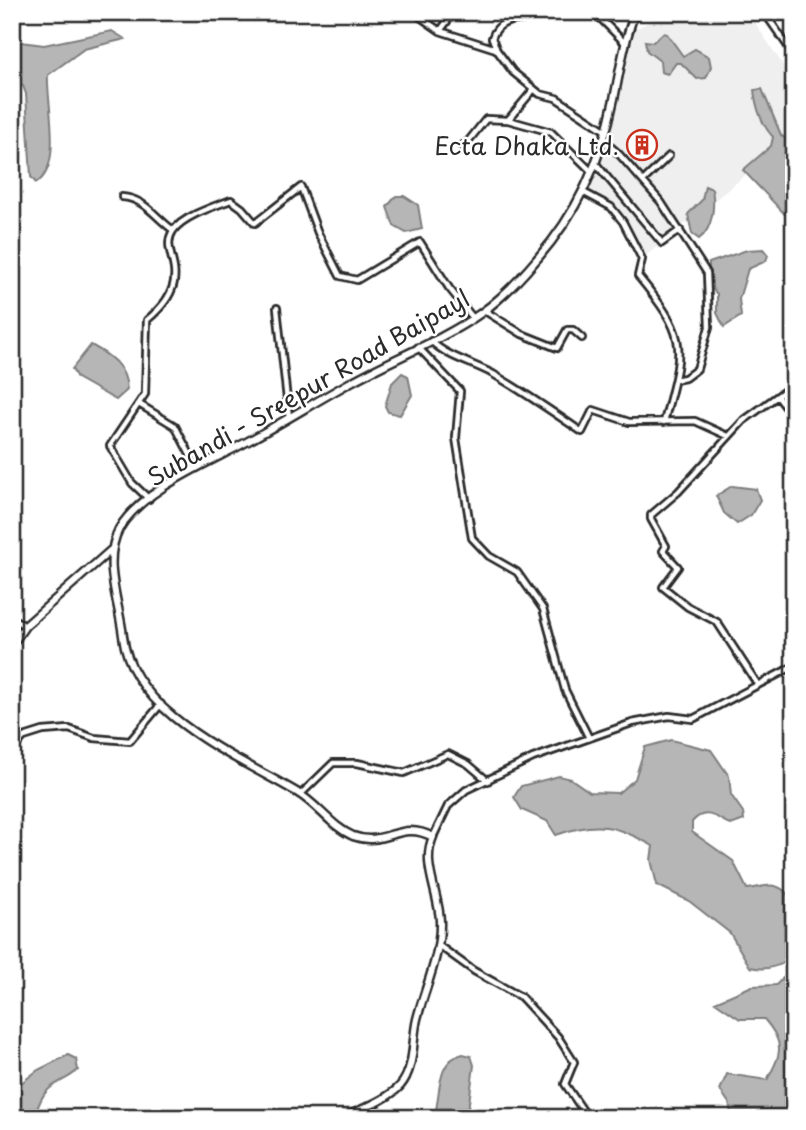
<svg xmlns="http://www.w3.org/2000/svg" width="806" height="1130" font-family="'Playpen Sans',sans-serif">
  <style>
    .built { fill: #efefef }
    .water { fill: #b6b6b6; stroke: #7e7e7e; stroke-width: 2 }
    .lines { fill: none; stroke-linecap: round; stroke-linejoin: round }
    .street-casing { stroke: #2b2b2b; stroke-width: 10 }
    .secondary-casing { stroke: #2b2b2b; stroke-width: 11 }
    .street { stroke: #fff; stroke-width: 4.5 }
    .secondary { stroke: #fff; stroke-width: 6 }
    .labels { text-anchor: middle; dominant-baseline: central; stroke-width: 5; stroke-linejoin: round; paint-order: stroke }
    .poi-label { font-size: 24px; fill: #2b2b2b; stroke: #fff; text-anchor: end }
    .street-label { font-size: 24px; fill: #2b2b2b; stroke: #fff }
  </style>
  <rect width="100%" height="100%" fill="#fff"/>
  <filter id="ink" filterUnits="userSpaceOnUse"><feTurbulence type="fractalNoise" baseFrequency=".0143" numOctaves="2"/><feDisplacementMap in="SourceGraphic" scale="14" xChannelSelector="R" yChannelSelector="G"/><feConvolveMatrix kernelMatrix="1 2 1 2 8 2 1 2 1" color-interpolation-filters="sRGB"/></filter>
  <g filter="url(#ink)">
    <path class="built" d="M 669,12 L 748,12 L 794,82 L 794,136 L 642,259 L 611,207 L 583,192 L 627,33 Z"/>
    <path class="water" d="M 112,31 L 125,39 L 84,49 L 48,75 C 46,101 64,167 36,183 L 31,177 L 26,94 L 23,86 L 12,77 L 12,41 L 44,45 Z
      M 663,33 L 667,34 L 683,56 L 695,49 L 709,57 L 711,67 L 706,78 L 697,79 L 681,63 L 676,63 L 668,74 L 661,72 L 660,61 L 647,51 L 645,41 L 653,42 Z
      M 762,89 L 781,135 L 794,145 L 794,224 L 743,170 L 771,146 L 773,137 C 761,124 756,107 754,90 Z
      M 705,186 L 712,189 C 715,205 713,229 699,239 L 692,234 L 688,214 L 702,200 Z
      M 396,196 L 404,196 L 418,205 L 422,229 L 406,233 L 394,226 L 387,207 Z
      M 763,249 L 768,255 L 766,261 L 748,269 L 739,299 L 741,316 L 724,327 L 717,313 L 717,294 L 709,285 L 709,263 L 747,250 Z
      M 91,345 C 111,356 126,366 127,390 L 116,400 L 77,378 L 72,369 Z
      M 402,373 L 408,376 L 412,395 L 400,415 L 388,412 L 385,406 L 392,383 Z
      M 732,486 L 756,489 L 760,500 L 751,515 L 737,524 L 724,513 L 716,496 Z
      M 671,740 L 711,750 L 729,776 L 731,795 L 743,812 L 744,820 L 731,825 C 716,817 705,807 692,822 L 692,832 L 733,861 L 747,889 C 755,889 767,884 775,886 C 802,893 794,936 794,957 C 781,966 766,971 750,967 L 730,933 L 689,901 L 657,885 L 651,860 L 653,846 C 616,825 597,820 556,835 L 547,821 L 522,810 L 514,797 L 521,786 L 559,776 L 571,779 L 590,792 L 618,793 L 635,779 L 645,747 Z
      M 794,967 L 794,1118 L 732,1118 L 729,1103 L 720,1090 L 727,1074 L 767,1080 C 782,1053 785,1043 764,1019 L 740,1019 L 715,1002 L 752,986 L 776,985 Z
      M 463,1054 L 471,1056 L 474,1065 L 467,1118 L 434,1118 C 441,1097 435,1060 463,1054 Z
      M 68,1055 L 76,1059 L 78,1070 C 70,1078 59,1081 49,1089 C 32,1104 46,1118 12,1118 L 12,1090 L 38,1070 Z"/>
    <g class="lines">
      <g class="street-casing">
        <path id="street" d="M 413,12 L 440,31 L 454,12
          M 564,12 L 567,15 L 570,12
          M 764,12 L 794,55
          M 596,14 L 625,43
          M 440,31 L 496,49 L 513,72 L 540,94 L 556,98 L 606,131
          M 496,48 L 492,38 C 501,11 531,25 551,12
          M 508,120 L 551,132 L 591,171
          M 604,141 L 618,153 L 661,202 L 707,273 L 709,327 L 697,369 L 685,378 L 675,380
          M 461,146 L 466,144 L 486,119 L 508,120 L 534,89
          M 597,165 L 662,243 L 680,230
          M 643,181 L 669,156
          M 583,192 L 611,207 L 623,222 L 642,259 L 638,276 C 691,340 683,347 664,422
          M 122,197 C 144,198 156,218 173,230
          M 277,308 L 289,418
          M 485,311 L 522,334 L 557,348 L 567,330 L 573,330 L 582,338
          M 431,341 C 447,357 473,363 493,374 C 524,392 553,412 582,432 L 593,410 L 629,422 L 695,421 L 728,436
          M 418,347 L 460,391 L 456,438 L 472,538 L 489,556 L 517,572 L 543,609 L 565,690 L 589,738
          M 778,397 L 794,418
          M 139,404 L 175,426 L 197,468
          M 149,499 L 132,483 L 110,446 L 145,394 L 147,320 C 200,276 157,255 173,231 C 183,216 215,206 231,200 L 242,208 L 255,223 L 301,187 L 318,233 L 340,276 L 357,280 L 420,242 L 449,288 L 473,318
          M 12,618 L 25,626
          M 758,685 L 717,622 L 688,607 L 663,587 L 678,567 L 663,551 L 666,546 L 651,519 L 651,515 L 678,492 L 743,421 L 794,384
          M 12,749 L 24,737 L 43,731 L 69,729 L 94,738 L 130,741 L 161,704
          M 301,794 L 333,763 L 357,763 L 404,773 L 448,754 L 468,764 L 488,781
          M 433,837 L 448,806 L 466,790 L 533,758 L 632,723 L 669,716 L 693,719 L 794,666
          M 438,945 L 474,971 L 521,997 L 558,1037 L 574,1062 L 565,1084 L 586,1115"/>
      </g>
      <g class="secondary-casing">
        <path id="secondary" d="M 12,645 L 25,626 L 111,550
          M 344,1118 C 361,1109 387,1100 400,1086 C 415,1069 412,1040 417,1019 C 425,987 441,955 440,921 C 439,893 421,864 433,837 C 399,819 386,848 353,836 C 332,827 318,805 298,793 C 238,757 132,715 123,636 C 119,601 102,562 119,529 C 140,492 203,465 239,446 C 277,426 313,403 351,382 C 392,359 443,340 481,313 C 501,299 521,278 537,259 C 577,214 602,158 614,99 C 620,70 624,41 635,12"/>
      </g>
      <use href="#street" class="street"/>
      <use href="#secondary" class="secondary"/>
    </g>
  </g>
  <defs>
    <g id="building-ring" transform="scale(1.575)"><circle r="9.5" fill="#fff" stroke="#c8321e" stroke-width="1.5"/><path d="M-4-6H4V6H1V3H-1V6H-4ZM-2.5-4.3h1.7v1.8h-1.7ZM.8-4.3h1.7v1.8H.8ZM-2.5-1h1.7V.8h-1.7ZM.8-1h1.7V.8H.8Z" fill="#c8321e"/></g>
  </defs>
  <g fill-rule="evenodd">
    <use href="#building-ring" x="642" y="145"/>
  </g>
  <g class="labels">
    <g class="poi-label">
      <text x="619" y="145">Ecta Dhaka Ltd.</text>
    </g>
    <g class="street-label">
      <text transform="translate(308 387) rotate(-30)">Subandi - Sreepur Road Baipayl</text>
    </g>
  </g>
  <rect width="806" height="1130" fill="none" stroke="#fff" stroke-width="42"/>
  <rect x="21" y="21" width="764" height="1088" fill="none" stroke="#2b2b2b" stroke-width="2.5" filter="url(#ink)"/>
</svg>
